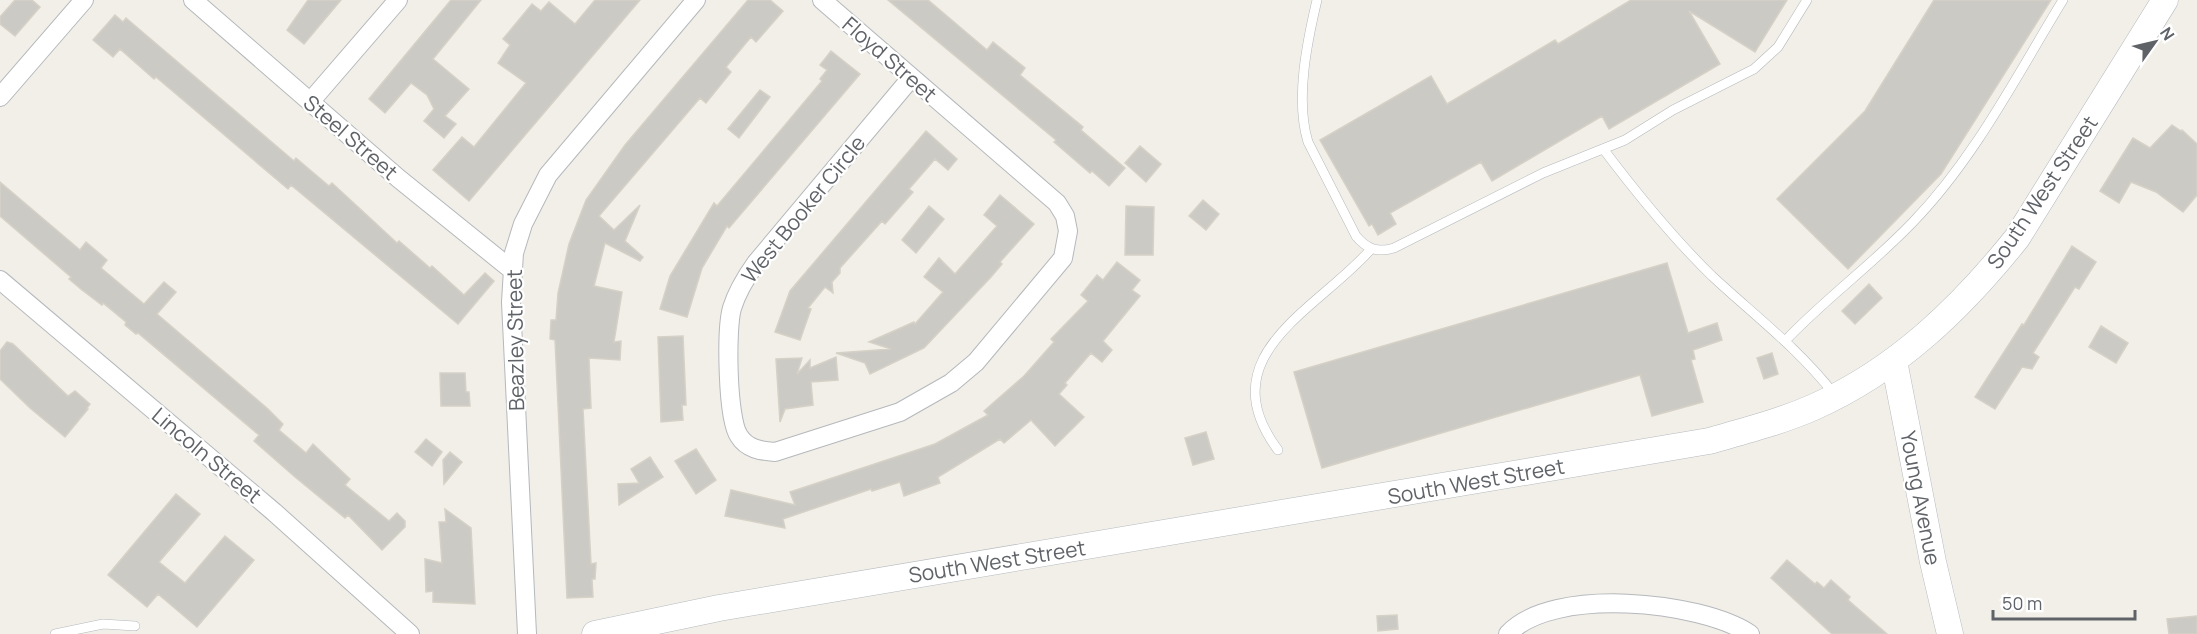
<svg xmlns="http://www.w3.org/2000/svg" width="2197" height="634" font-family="Manrope,sans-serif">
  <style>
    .building { fill: #cccac5; stroke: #d6d1c6; stroke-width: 1.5 }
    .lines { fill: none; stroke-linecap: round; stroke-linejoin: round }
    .lane-casing { stroke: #b5b8bc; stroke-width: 10 }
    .street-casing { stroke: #b5b8bc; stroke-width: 20 }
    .secondary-casing { stroke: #b6babf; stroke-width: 27 }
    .lane { stroke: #fff; stroke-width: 9 }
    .street { stroke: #fff; stroke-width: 18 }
    .secondary { stroke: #fff; stroke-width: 26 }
    .labels { text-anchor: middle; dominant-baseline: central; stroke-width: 4.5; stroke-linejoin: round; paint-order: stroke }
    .street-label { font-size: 21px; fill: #5f6368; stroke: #fff }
  </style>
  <rect width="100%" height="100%" fill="#f1efe8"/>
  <path class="building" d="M 15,0 L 32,0 L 40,7 L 15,36 L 0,24 L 0,17 Z
    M 308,0 L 341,0 L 304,44 L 287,30 Z
    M 451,0 L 481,0 L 433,59 L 469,89 L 445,116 L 456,124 L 444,138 L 424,121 L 434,109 L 427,95 L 411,83 L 385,113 L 369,99 Z
    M 595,0 L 640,0 L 469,201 L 433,170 L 462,137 L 474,147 L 526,83 L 498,63 L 510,45 L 503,39 L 532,4 L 541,11 L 549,2 L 575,24 Z
    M 748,0 L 770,0 L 783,11 L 756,42 L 751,37 L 726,67 L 731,72 L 706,103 L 700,98 L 599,216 L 614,230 L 640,205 L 625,241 L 643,257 L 640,261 L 605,243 L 594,286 L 622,292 L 614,342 L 621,341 L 620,360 L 589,358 L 591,408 L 583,409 L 591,564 L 596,563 L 595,579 L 592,579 L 593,597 L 567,598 L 555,340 L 550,339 L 551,320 L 556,320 L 558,293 L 569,244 L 586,200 L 625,145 Z
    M 888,0 L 928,0 L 987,50 L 993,42 L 1025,68 L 1020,75 L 1083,127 L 1081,130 L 1125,168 L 1109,186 L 1092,171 L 1090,173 L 1054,142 L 1056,140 Z
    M 1631,0 L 1787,0 L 1755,52 L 1689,11 L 1720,64 L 1609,129 L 1602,116 L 1492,181 L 1481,162 L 1390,213 L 1396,224 L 1378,235 L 1372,224 L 1369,226 L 1320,140 L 1431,76 L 1447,104 L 1555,40 L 1558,44 Z
    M 1934,0 L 2051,0 L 1941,174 L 1848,269 L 1777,199 L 1865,111 Z
    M 115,15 L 123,22 L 126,18 L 294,161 L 296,158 L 329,186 L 332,183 L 397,243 L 399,241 L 430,268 L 432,266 L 464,295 L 485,273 L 494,281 L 458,324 L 291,185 L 288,189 L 156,77 L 154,79 L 120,49 L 113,57 L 93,40 Z
    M 831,51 L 860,74 L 729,228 L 727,226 L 702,268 L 687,317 L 660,309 L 670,276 L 714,203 L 717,206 L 822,81 L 820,79 L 827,70 L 820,65 Z
    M 760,90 L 770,97 L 739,138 L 728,129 Z
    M 2172,125 L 2181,131 L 2182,130 L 2197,144 L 2197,195 L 2183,212 L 2156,192 L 2131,182 L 2119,203 L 2100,191 L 2133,138 L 2150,148 Z
    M 926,131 L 957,159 L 948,170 L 935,159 L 909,189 L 913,192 L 885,224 L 882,221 L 840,268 L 840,273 L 832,282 L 833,293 L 825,287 L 808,308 L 811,309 L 800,340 L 775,332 L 790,291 Z
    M 1140,146 L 1161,164 L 1146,182 L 1125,163 Z
    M 0,182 L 80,250 L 86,242 L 107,260 L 101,268 L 144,304 L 164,282 L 176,292 L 157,314 L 268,409 L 283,424 L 279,430 L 306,453 L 313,444 L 350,479 L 345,485 L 389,521 L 397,513 L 405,521 L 405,527 L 382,550 L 348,515 L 345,518 L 295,477 L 254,441 L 259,435 L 138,333 L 136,334 L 125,325 L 126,322 L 103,303 L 102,305 L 82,290 L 69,279 L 71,277 L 0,216 Z
    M 1000,195 L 1034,224 L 1000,262 L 1002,264 L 991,277 L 924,348 L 870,374 L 865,363 L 836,353 L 891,349 L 869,342 L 914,322 L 915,324 L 943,292 L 924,277 L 939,258 L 955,274 L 997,226 L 984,215 Z
    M 1203,200 L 1219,214 L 1206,230 L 1189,216 Z
    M 929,206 L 944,219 L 916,253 L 902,240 Z
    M 1126,206 L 1154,207 L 1153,255 L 1125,255 Z
    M 2072,246 L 2096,262 L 2079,289 L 2075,287 L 2033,353 L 2039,357 L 2032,369 L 2022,367 L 1995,409 L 1975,397 L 2022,324 L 2024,325 Z
    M 1117,262 L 1140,280 L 1132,290 L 1140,296 L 1103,341 L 1112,350 L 1102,362 L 1091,353 L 1065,383 L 1067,385 L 1059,394 L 1084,417 L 1055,446 L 1031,420 L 1004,443 L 1000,439 L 938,477 L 940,483 L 904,496 L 900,482 L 872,491 L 871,489 L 783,519 L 785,528 L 725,516 L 731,490 L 795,505 L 790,492 L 935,444 L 988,415 L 984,411 L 1024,376 L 1054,342 L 1051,339 L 1088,301 L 1081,295 L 1097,275 L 1103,280 Z
    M 1667,263 L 1688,333 L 1717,323 L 1722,340 L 1693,350 L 1695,359 L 1691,360 L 1703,402 L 1652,416 L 1640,375 L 1322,468 L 1294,372 Z
    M 1869,284 L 1882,298 L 1855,324 L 1842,311 Z
    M 2101,326 L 2128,343 L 2116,363 L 2089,347 Z
    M 683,336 L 686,405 L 682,405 L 683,420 L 661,422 L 658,337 Z
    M 7,342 L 13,344 L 68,396 L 75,391 L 90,404 L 87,408 L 88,409 L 65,437 L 30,408 L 0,379 L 0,351 Z
    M 1772,353 L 1778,374 L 1764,379 L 1757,358 Z
    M 836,357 L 838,380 L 811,382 L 813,405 L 785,409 L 780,422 L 776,359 L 802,358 L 797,374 L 810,360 L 810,368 Z
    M 440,373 L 465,373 L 466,392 L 469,392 L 470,406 L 441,406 Z
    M 1206,432 L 1214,459 L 1193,465 L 1185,438 Z
    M 426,439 L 442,452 L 432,466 L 415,452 Z
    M 696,449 L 716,480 L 696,494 L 675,461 Z
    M 450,452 L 462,462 L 444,484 L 443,460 Z
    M 650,457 L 663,477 L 619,505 L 618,484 L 639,483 L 631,469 Z
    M 176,494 L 200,514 L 159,562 L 185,583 L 225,536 L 254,560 L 197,627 L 158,594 L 147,607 L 108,575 Z
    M 445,509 L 471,528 L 475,604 L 433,602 L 433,591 L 426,592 L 425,559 L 442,563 L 439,522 L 446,522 Z
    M 1787,560 L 1815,584 L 1817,582 L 1824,588 L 1831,580 L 1850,597 L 1848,600 L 1887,634 L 1832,634 L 1771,578 Z
    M 1397,615 L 1398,629 L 1378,631 L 1377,616 Z
    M 2197,616 L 2197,634 L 2169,634 L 2167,619 Z"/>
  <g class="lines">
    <g class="lane-casing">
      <path id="lane" d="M 1317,0 C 1307,42 1295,100 1308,142 L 1356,236 C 1367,249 1377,253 1394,248 L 1543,173 L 1625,140 L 1673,110 L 1754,69 L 1778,47 L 1807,0
        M 1604,150 C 1638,195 1672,237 1712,276 C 1754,315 1798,348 1834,394
        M 1786,340 C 1826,298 1873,264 1913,222 C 1975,158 2017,75 2063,0
        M 1278,450 C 1207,355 1319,309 1371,249
        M 55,634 L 103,624 L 135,626"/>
    </g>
    <g class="street-casing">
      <path id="street" d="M 193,0 L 398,178 L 512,270
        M 822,0 L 1057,203 L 1065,216 L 1068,231 L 1063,258 L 976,362 L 951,383 L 900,412 L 775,452 C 761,451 747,449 739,436 C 727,419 726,329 732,308 C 737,292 746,277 756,263 L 911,78
        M 0,97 L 84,0
        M 310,102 L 398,0
        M 0,280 L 274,512 L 410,634
        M 527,634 L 511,302 L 514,253 L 523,224 L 548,175 L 696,0
        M 1508,634 C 1552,586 1700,601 1750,634"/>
    </g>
    <g class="secondary-casing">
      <path id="secondary" d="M 1894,361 L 1933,562 L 1950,634
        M 595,634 L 719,608 L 1709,441 C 1744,431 1780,422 1814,407 C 1897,370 1961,308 2017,238 L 2165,0"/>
    </g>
    <use href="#lane" class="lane"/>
    <use href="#street" class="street"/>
    <use href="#secondary" class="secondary"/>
  </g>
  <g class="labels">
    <g class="street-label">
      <text transform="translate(890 59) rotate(41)">Floyd Street</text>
      <text transform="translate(351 137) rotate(41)">Steel Street</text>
      <text transform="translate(2042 192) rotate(-56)">South West Street</text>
      <text transform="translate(803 209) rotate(-51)">West Booker Circle</text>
      <text transform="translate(515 340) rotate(-91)">Beazley Street</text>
      <text transform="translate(207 455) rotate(40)">Lincoln Street</text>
      <text transform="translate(1476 481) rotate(-10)">South West Street</text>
      <text transform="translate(1921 498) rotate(79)">Young Avenue</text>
      <text transform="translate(997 561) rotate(-9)">South West Street</text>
    </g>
  </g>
  <g transform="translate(2155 42) rotate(56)" stroke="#ffffff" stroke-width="4.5" paint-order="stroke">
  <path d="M0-4.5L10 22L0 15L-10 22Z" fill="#5f6368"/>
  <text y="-9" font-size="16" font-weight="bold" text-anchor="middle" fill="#5f6368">N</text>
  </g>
  <path d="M1993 610v9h142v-9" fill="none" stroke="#5f6368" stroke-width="3"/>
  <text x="2002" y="610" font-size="18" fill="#5f6368" stroke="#ffffff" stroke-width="4.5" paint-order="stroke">50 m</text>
</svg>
